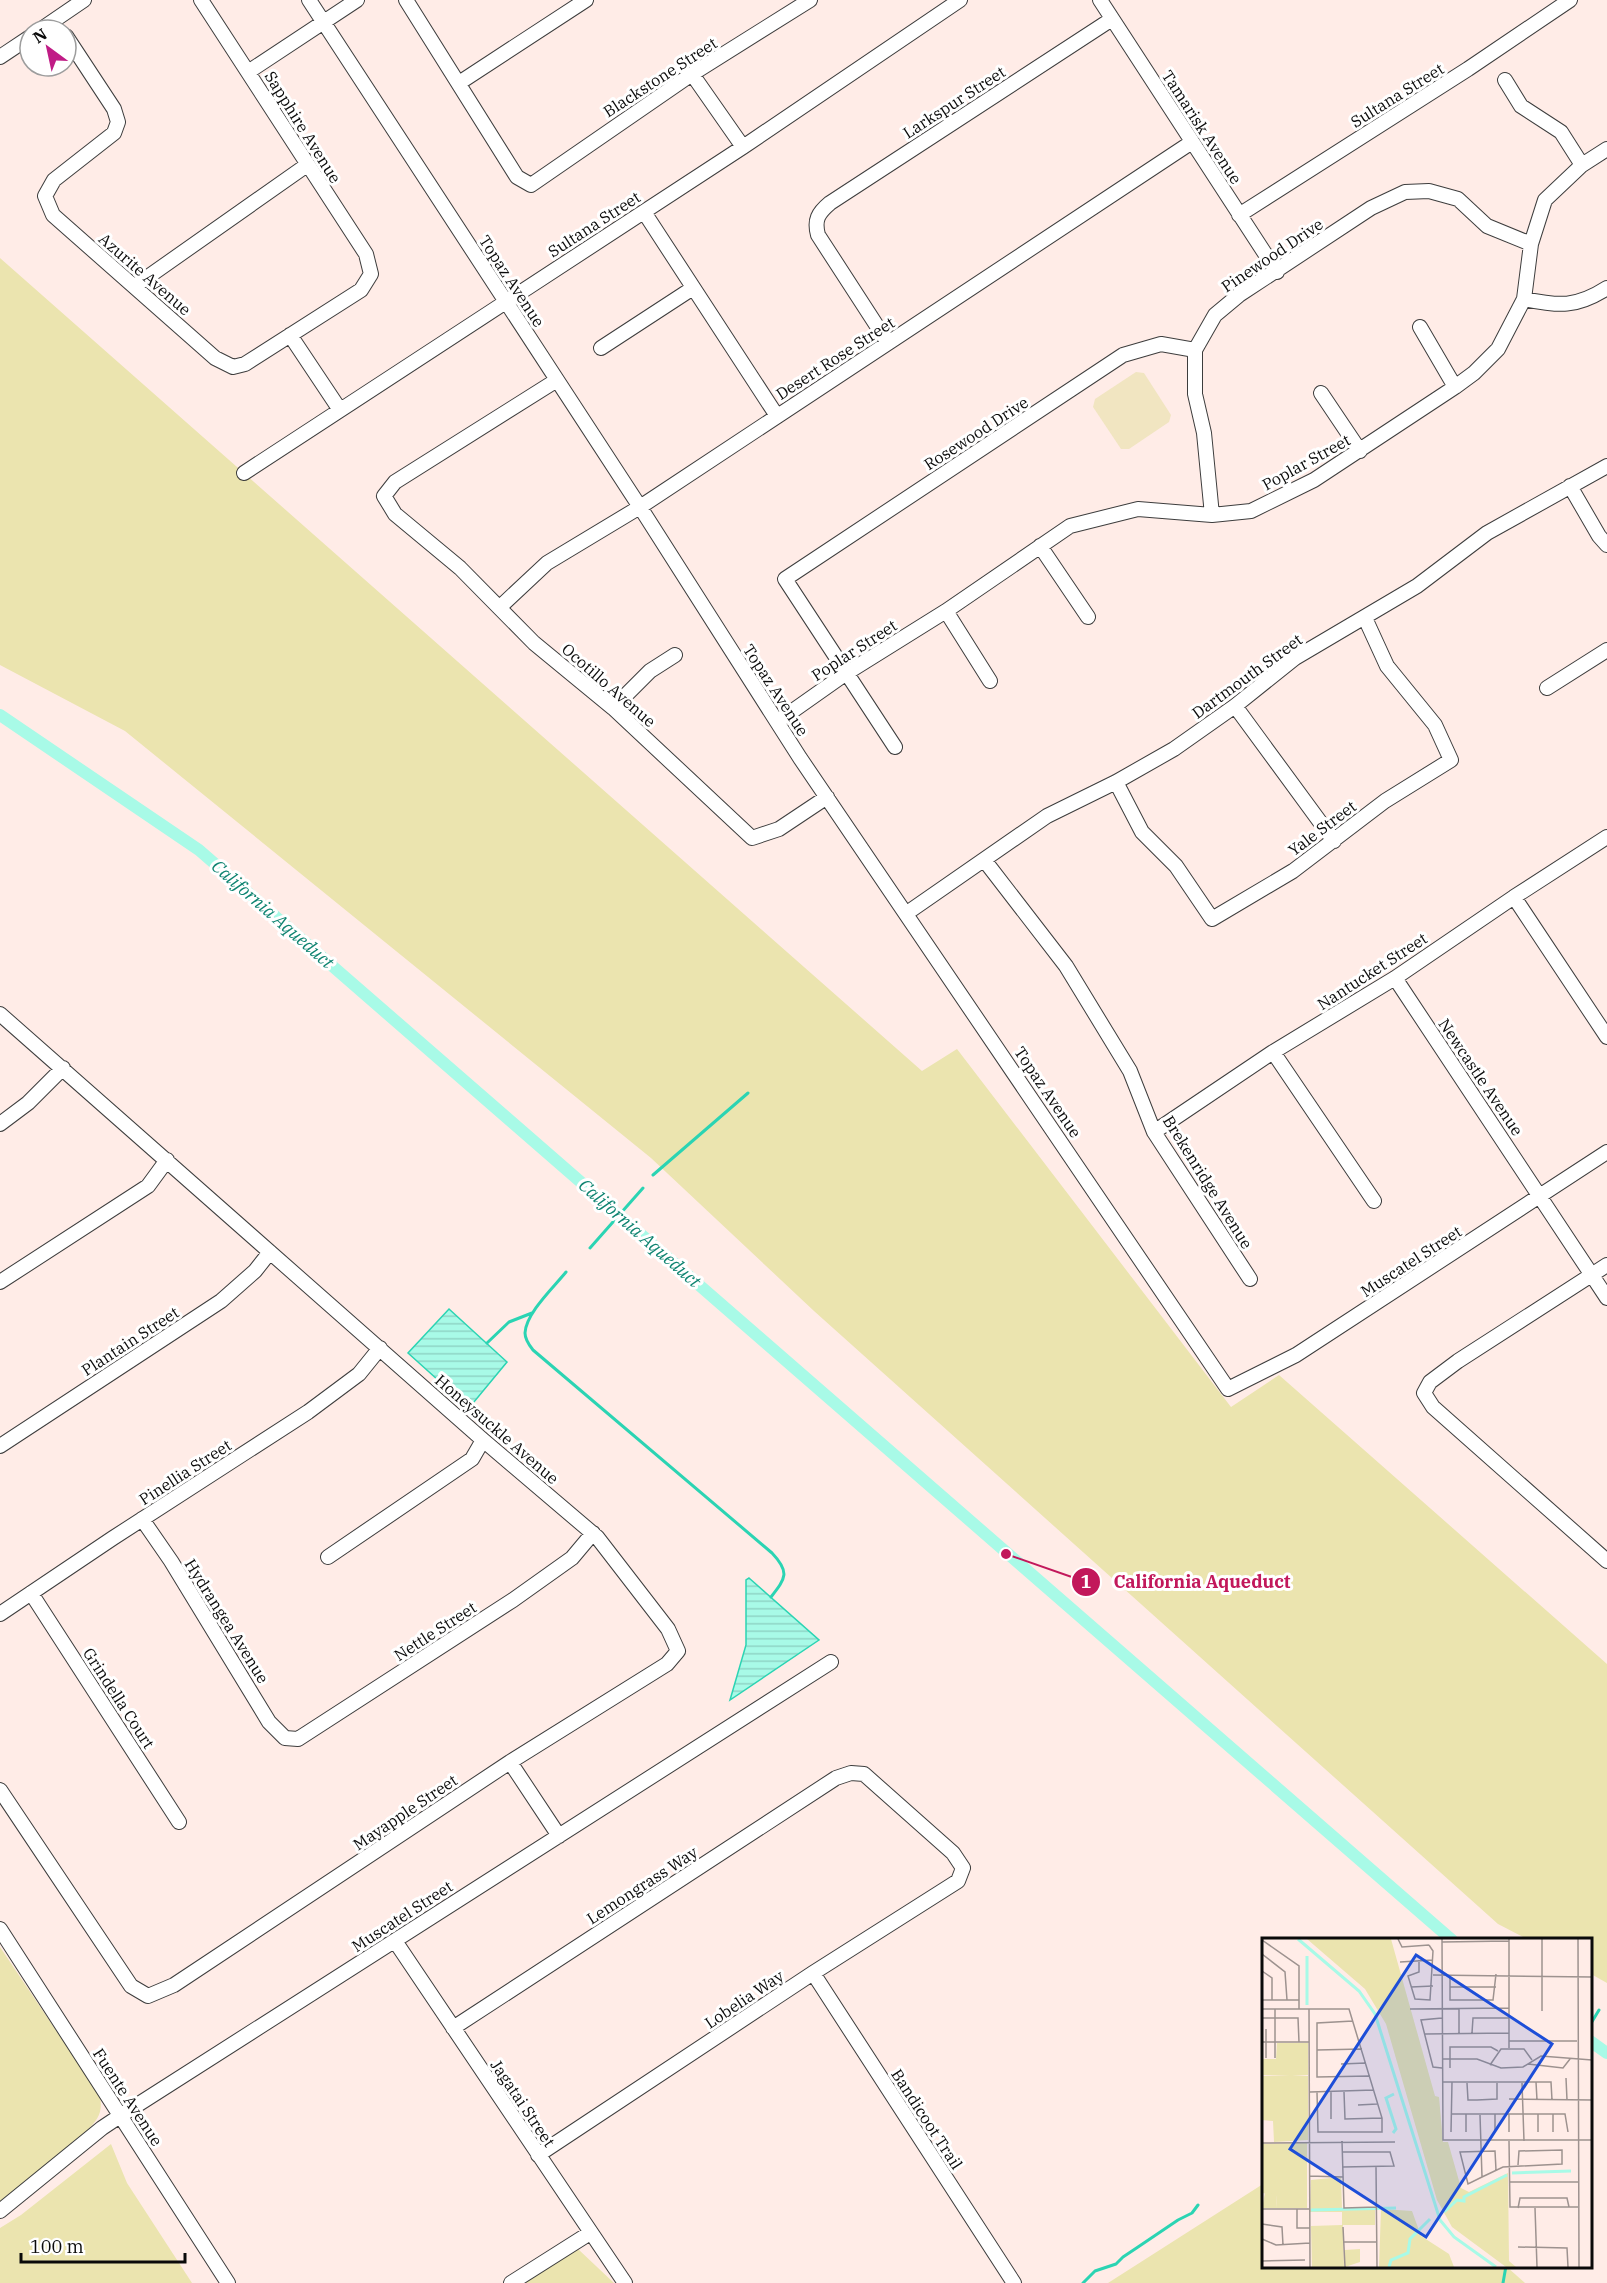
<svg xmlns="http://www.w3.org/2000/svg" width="1607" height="2283" font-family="'IBM Plex Serif',serif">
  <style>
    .grass { fill: #ebe4af }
    .pitch { fill: #f1e5c1 }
    .water { fill: url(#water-rules); stroke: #2bd4b3; stroke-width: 1.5 }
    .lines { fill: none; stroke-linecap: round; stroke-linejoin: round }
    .stream { stroke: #2bd4b3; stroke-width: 3 }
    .canal { stroke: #a8fae7; stroke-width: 12 }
    .minor-casing { stroke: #3d3d3d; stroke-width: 16 }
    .minor { stroke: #fff; stroke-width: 14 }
    .labels { text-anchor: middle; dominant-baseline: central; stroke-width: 6; stroke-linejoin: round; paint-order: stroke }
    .street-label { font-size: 16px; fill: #0a0a0a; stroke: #fff }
    .water-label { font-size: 18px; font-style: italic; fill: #0f8471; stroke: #fff }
    .inset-river { fill: none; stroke: #a8fae7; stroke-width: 3 }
    .inset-road { fill: none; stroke: #9d928f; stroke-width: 1.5 }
    .view { fill: #1d4ed8; fill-opacity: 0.15; stroke: #1d4ed8; stroke-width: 3 }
    .inset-edge { fill: none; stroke: #0a0a0a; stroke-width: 3 }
    .leader { fill: none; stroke: #c2185b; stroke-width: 2 }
    .callout-dot { fill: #c2185b; stroke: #fff; stroke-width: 2 }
    .mark-label { font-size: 18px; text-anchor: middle; font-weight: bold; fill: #fff }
    .callout-label { font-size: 18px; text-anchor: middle; font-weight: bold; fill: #c2185b; stroke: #fff; stroke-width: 6; stroke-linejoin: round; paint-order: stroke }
  </style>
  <defs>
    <pattern id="water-rules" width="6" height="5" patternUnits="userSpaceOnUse" patternTransform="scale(1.5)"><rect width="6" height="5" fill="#a8fae7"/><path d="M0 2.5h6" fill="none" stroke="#8fd5c5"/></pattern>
  </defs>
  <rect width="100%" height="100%" fill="#ffece7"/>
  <path class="grass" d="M 0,258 L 922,1071 L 957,1049 L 1231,1407 L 1279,1375 L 1607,1664 L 1607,1983 L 1591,1974 L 1590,1940 L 1527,1939 L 1498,1924 L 814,1311 L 651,1158 L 125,731 L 0,665 Z
    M 0,1947 L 100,2096 C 103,2113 98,2119 87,2131 L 0,2202 Z
    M 111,2144 L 127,2183 L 192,2283 L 0,2283 L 0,2228 L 21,2215 Z
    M 1263,2184 L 1264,2266 L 1507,2267 L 1525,2283 L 1108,2283 Z
    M 578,2249 L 614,2283 L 523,2283 Z"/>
  <path class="pitch" d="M 1136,372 L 1144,373 L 1171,415 L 1169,422 L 1129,449 L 1121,449 L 1093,407 L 1095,399 Z"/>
  <path class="water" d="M 449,1309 L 507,1362 L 469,1408 L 408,1353 Z
    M 749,1578 L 819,1640 L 730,1700 L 746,1645 L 746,1580 Z"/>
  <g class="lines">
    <path class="stream" d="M 653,1175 L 748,1093
      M 590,1248 L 643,1188
      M 566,1272 C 554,1287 526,1313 525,1333 C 525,1339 529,1345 533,1350 L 772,1553 C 790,1572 786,1578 771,1597
      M 487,1343 L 509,1322 L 532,1313
      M 1590,2025 L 1599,2010
      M 1083,2283 L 1095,2271 L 1116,2264 L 1123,2257 L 1138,2247 L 1178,2220 L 1192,2213 L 1198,2205
      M 1503,2283 L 1506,2266"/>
    <path class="canal" d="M 0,715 L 199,850 L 1452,1940
      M 1590,2041 L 1607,2053"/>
    <g class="minor-casing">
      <path id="minor" d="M 309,0 L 640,507 L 800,758 L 1228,1389 L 1296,1355 L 1607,1152
        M 406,0 L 517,177 L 531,185 L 692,74 L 810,0
        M 1100,0 L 1277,272
        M 40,30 L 84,0
        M 66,36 L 114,109 L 118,122 L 114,133 L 54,180 L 45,196 L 53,215 L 215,358 L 233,367 L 245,364 L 361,290 L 371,274 L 366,254 L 201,0
        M 0,57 L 30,37
        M 248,72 L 357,0
        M 692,74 L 743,147
        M 1505,80 L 1521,106 L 1561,132 L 1582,165
        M 459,83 L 586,0
        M 644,212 L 777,416
        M 1239,215 L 1468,69 L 1570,0
        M 135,286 L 307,165
        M 1524,299 C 1559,306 1576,308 1607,288
        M 1420,327 L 1455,387
        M 290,335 L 340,410
        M 888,343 L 818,235 C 814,220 818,213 830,203 L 1112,19
        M 601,348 L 693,288
        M 557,380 L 395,482 L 384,496 L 395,514 L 460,568 L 534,643 L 613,708 L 752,838 L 779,829 L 827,797
        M 1321,393 L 1360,451
        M 244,473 L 743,147 L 960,0
        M 1570,486 L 1599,536 L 1607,545
        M 1212,515 L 1204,433 L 1195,394 L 1195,350 L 1215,315 L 1239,295 L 1371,208 L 1405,192 L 1429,191 L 1458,199 L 1487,226 L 1531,244
        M 1040,546 L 1088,617
        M 500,607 L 547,563 L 640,507 L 1192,142
        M 946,611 L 990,681
        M 1547,688 L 1607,650
        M 1235,706 L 1334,841
        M 613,708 L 650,671 L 675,655
        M 777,722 L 845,674 L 946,611 L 1070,526 L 1138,509 L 1212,515 L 1251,511 L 1314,480 L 1455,387 L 1474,373 L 1498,349 L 1524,299 L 1531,244 L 1545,200 L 1582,165 L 1607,149
        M 895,747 L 785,579 L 1123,355 L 1161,344 L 1195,350
        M 1116,782 L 1142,832 L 1176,866 L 1212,919 L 1293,871 L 1385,801 L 1451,760 L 1435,725 L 1387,666 L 1365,618
        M 985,861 L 1066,966 L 1130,1071 L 1154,1132 L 1250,1279
        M 1514,897 L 1607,1037
        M 907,913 L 1047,816 L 1116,782 L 1174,749 L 1235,706 L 1295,658 L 1417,586 L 1487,533 L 1607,466
        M 1395,978 L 1607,1298
        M 0,1014 L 483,1440 L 597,1537 L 668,1629 L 678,1651 L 667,1664 L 510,1762 L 174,1985 L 148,1996 L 131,1986 L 0,1790
        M 1273,1052 L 1374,1201
        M 0,1124 L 28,1103 L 63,1068
        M 1154,1132 L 1273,1052 L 1395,978 L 1514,897 L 1607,837
        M 1607,1265 L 1458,1361 L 1430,1382 L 1424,1393 L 1433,1407 L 1607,1561
        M 0,1282 L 148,1186 L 167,1160
        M 0,1446 L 221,1301 L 255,1271 L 270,1252
        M 142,1519 L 171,1561 L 269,1722 L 285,1738 L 298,1739 L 513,1600 L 572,1558 L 593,1533
        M 328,1557 L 472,1459 L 483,1440
        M 31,1593 L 179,1822
        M 0,1614 L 113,1538 L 308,1412 L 359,1374 L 380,1348
        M 510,1762 L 559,1836
        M 0,1929 L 228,2283
        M 395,1941 L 625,2283
        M 813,1973 L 1014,2283
        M 453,2028 L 836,1778 L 851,1773 L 864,1774 L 953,1853 L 963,1868 L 958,1881 L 813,1973 L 538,2155
        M 0,2211 L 102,2128 L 120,2116 L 831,1662
        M 511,2283 L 590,2233"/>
    </g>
    <use href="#minor" class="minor"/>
  </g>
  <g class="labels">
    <g class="street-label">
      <text transform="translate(660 77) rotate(-33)">Blackstone Street</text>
      <text transform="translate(1397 95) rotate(-32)">Sultana Street</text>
      <text transform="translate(954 102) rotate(-33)">Larkspur Street</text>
      <text transform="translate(303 127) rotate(58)">Sapphire Avenue</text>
      <text transform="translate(1202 127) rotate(57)">Tamarisk Avenue</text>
      <text transform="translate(594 224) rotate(-33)">Sultana Street</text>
      <text transform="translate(1272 255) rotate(-34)">Pinewood Drive</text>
      <text transform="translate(145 274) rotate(41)">Azurite Avenue</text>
      <text transform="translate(512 281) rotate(57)">Topaz Avenue</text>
      <text transform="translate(835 358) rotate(-33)">Desert Rose Street</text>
      <text transform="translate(976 433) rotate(-33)">Rosewood Drive</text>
      <text transform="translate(1306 462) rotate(-29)">Poplar Street</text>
      <text transform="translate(854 650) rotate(-33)">Poplar Street</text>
      <text transform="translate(1247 676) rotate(-36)">Dartmouth Street</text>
      <text transform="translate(609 685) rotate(41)">Ocotillo Avenue</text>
      <text transform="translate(776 690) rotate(57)">Topaz Avenue</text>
      <text transform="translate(1322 828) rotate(-37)">Yale Street</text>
      <text transform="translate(1372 971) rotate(-33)">Nantucket Street</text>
      <text transform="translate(1481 1077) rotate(56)">Newcastle Avenue</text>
      <text transform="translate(1048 1092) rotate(56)">Topaz Avenue</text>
      <text transform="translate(1208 1182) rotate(58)">Brekenridge Avenue</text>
      <text transform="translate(1411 1261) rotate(-33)">Muscatel Street</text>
      <text transform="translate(130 1341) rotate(-33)">Plantain Street</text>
      <text transform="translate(497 1429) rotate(41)">Honeysuckle Avenue</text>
      <text transform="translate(185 1472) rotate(-33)">Pinellia Street</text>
      <text transform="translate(227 1621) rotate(58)">Hydrangea Avenue</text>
      <text transform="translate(435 1631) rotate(-33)">Nettle Street</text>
      <text transform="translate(119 1698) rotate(57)">Grindella Court</text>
      <text transform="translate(405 1812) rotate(-34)">Mayapple Street</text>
      <text transform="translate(642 1885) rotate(-33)">Lemongrass Way</text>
      <text transform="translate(402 1916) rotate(-33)">Muscatel Street</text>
      <text transform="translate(744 1999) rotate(-34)">Lobelia Way</text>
      <text transform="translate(128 2097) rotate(57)">Fuente Avenue</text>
      <text transform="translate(523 2103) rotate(56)">Jagatai Street</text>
      <text transform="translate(927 2119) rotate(57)">Bandicoot Trail</text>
    </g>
    <g class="water-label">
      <text transform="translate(273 914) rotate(41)">California Aqueduct</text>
      <text transform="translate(640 1233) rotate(41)">California Aqueduct</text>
    </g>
  </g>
  <g transform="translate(1262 1938)">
    <rect width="330" height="330" fill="#ffece7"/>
    <path d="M 45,1 L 129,1 L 173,158 L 177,159 L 181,204 L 186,204 L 199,250 L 207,254 L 246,235 L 247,323 L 254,329 L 244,329 L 190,289 L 175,262 L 124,86 L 103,51 ZM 15,105 L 46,105 L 46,137 L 30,138 L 46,138 L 46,202 L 12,204 L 11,183 L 0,182 L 0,138 L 28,138 L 0,137 L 0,121 L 14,121 ZM 45,205 L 45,270 L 15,270 L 14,257 L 0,255 L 0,206 ZM 79,239 L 80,271 L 113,270 L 113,287 L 81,287 L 82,329 L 50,329 L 49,288 L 80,287 L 80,274 L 48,274 L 49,242 ZM 119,271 L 150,273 L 159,298 L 187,316 L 192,329 L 117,329 ZM 98,311 L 98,324 L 83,329 L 83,312 Z" fill="#ebe4af"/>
    <path d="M 3,255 L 14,256 L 15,270 L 0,270 Z" fill="#ebe4af"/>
    <path class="inset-river" d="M 36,1 L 97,53 L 113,76 L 178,282 L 192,299 L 234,329M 45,18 L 45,67M 131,195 L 134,191 L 124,160 L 132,156M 250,235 L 309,233M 49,272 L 134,270M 182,274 L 195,262 L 202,263 L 202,259 L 245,237M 127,329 L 129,322 L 146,315 L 148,301 L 168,281"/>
    <path class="inset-road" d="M 136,1 L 140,9 L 167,7M 180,1 L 181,202 L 330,202M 247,1 L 247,110M 280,1 L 280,73M 316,1 L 317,329M 0,2 L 37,28 L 37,71M 180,4 L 247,3M 0,16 L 23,34 L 25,62M 157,22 L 157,34 L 146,38 L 153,61 L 168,62 L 171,13 L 167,7M 138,24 L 171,22M 0,33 L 10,40 L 10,62M 171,37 L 330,39M 188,37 L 188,62 L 231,62 L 234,36M 149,49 L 171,48M 188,49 L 234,49M 0,62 L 37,62M 0,71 L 87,71 L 120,180 L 120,194 L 56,194 L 55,154M 13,71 L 13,120M 47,71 L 48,329M 148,71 L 247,70M 0,80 L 36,80 L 37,104M 91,83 L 55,85 L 55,139 L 108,138M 4,91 L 4,120M 197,95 L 197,71M 210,95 L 211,80 L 247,80M 163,96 L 247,95M 247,103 L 315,103M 0,104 L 47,104M 55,112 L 100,111M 180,121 L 215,121 L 239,130 L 261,129 L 279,118 L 330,122M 79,126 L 104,125M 266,126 L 301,130 L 308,121M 228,127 L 239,111 L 262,111 L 270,122M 180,130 L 171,129 L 159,82 L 180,80M 188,130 L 188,109 L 229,109 L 236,113M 304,140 L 305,162M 180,144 L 289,144 L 290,162M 274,144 L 275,162M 205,145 L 206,162 L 215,162 L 235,161 L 235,145M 260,145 L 262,203M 48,154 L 112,152M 82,154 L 83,181 L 120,180M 247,161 L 330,162M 96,167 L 115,166M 189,176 L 303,176 L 306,194M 204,176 L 204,194M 233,176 L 233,194M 247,176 L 247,194M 291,176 L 291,194M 218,177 L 220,239M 69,181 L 69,154M 189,194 L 190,144M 276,194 L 276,176M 80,203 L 82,270 L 114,269M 247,203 L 248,269 L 316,269M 0,205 L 133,204M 80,214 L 128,214 L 132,228 L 81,229M 114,229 L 115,329M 234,232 L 233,213 L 198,214 L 206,246 L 220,239 L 241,229 L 300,226 L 300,212 L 257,213 L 256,227M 47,238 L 81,239M 248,244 L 316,244M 256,270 L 258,260 L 305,260 L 307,269M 273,270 L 275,329M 0,271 L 47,271M 35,271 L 35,290 L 48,290M 0,286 L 20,289 L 21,307M 81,289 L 83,329M 0,301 L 14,307 L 48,305M 82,304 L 115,304M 256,309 L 305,310 L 306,329M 0,323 L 43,322"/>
    <path class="view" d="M 154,17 L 290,106 L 164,299 L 28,211 Z"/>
    <rect width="330" height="330" class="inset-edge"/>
  </g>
  <path class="leader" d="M1006 1554L1086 1582"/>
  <g class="callout-dot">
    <circle cx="1006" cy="1554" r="6"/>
    <circle cx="1086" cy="1582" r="15"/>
  </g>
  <g class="mark-label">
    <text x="1086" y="1588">1</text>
  </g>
  <g class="callout-label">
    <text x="1202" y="1588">California Aqueduct</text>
  </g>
  <g transform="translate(48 48) rotate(327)"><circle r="28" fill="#ffffff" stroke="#9d9d9d" stroke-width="1.5"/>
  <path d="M0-4.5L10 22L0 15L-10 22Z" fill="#c01c86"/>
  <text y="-9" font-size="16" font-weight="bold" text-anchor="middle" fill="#0a0a0a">N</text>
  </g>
  <path d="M21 2253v9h164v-9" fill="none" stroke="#0a0a0a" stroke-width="3"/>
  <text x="30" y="2253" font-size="18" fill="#0a0a0a" stroke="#ffffff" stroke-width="4.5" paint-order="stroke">100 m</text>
</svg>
